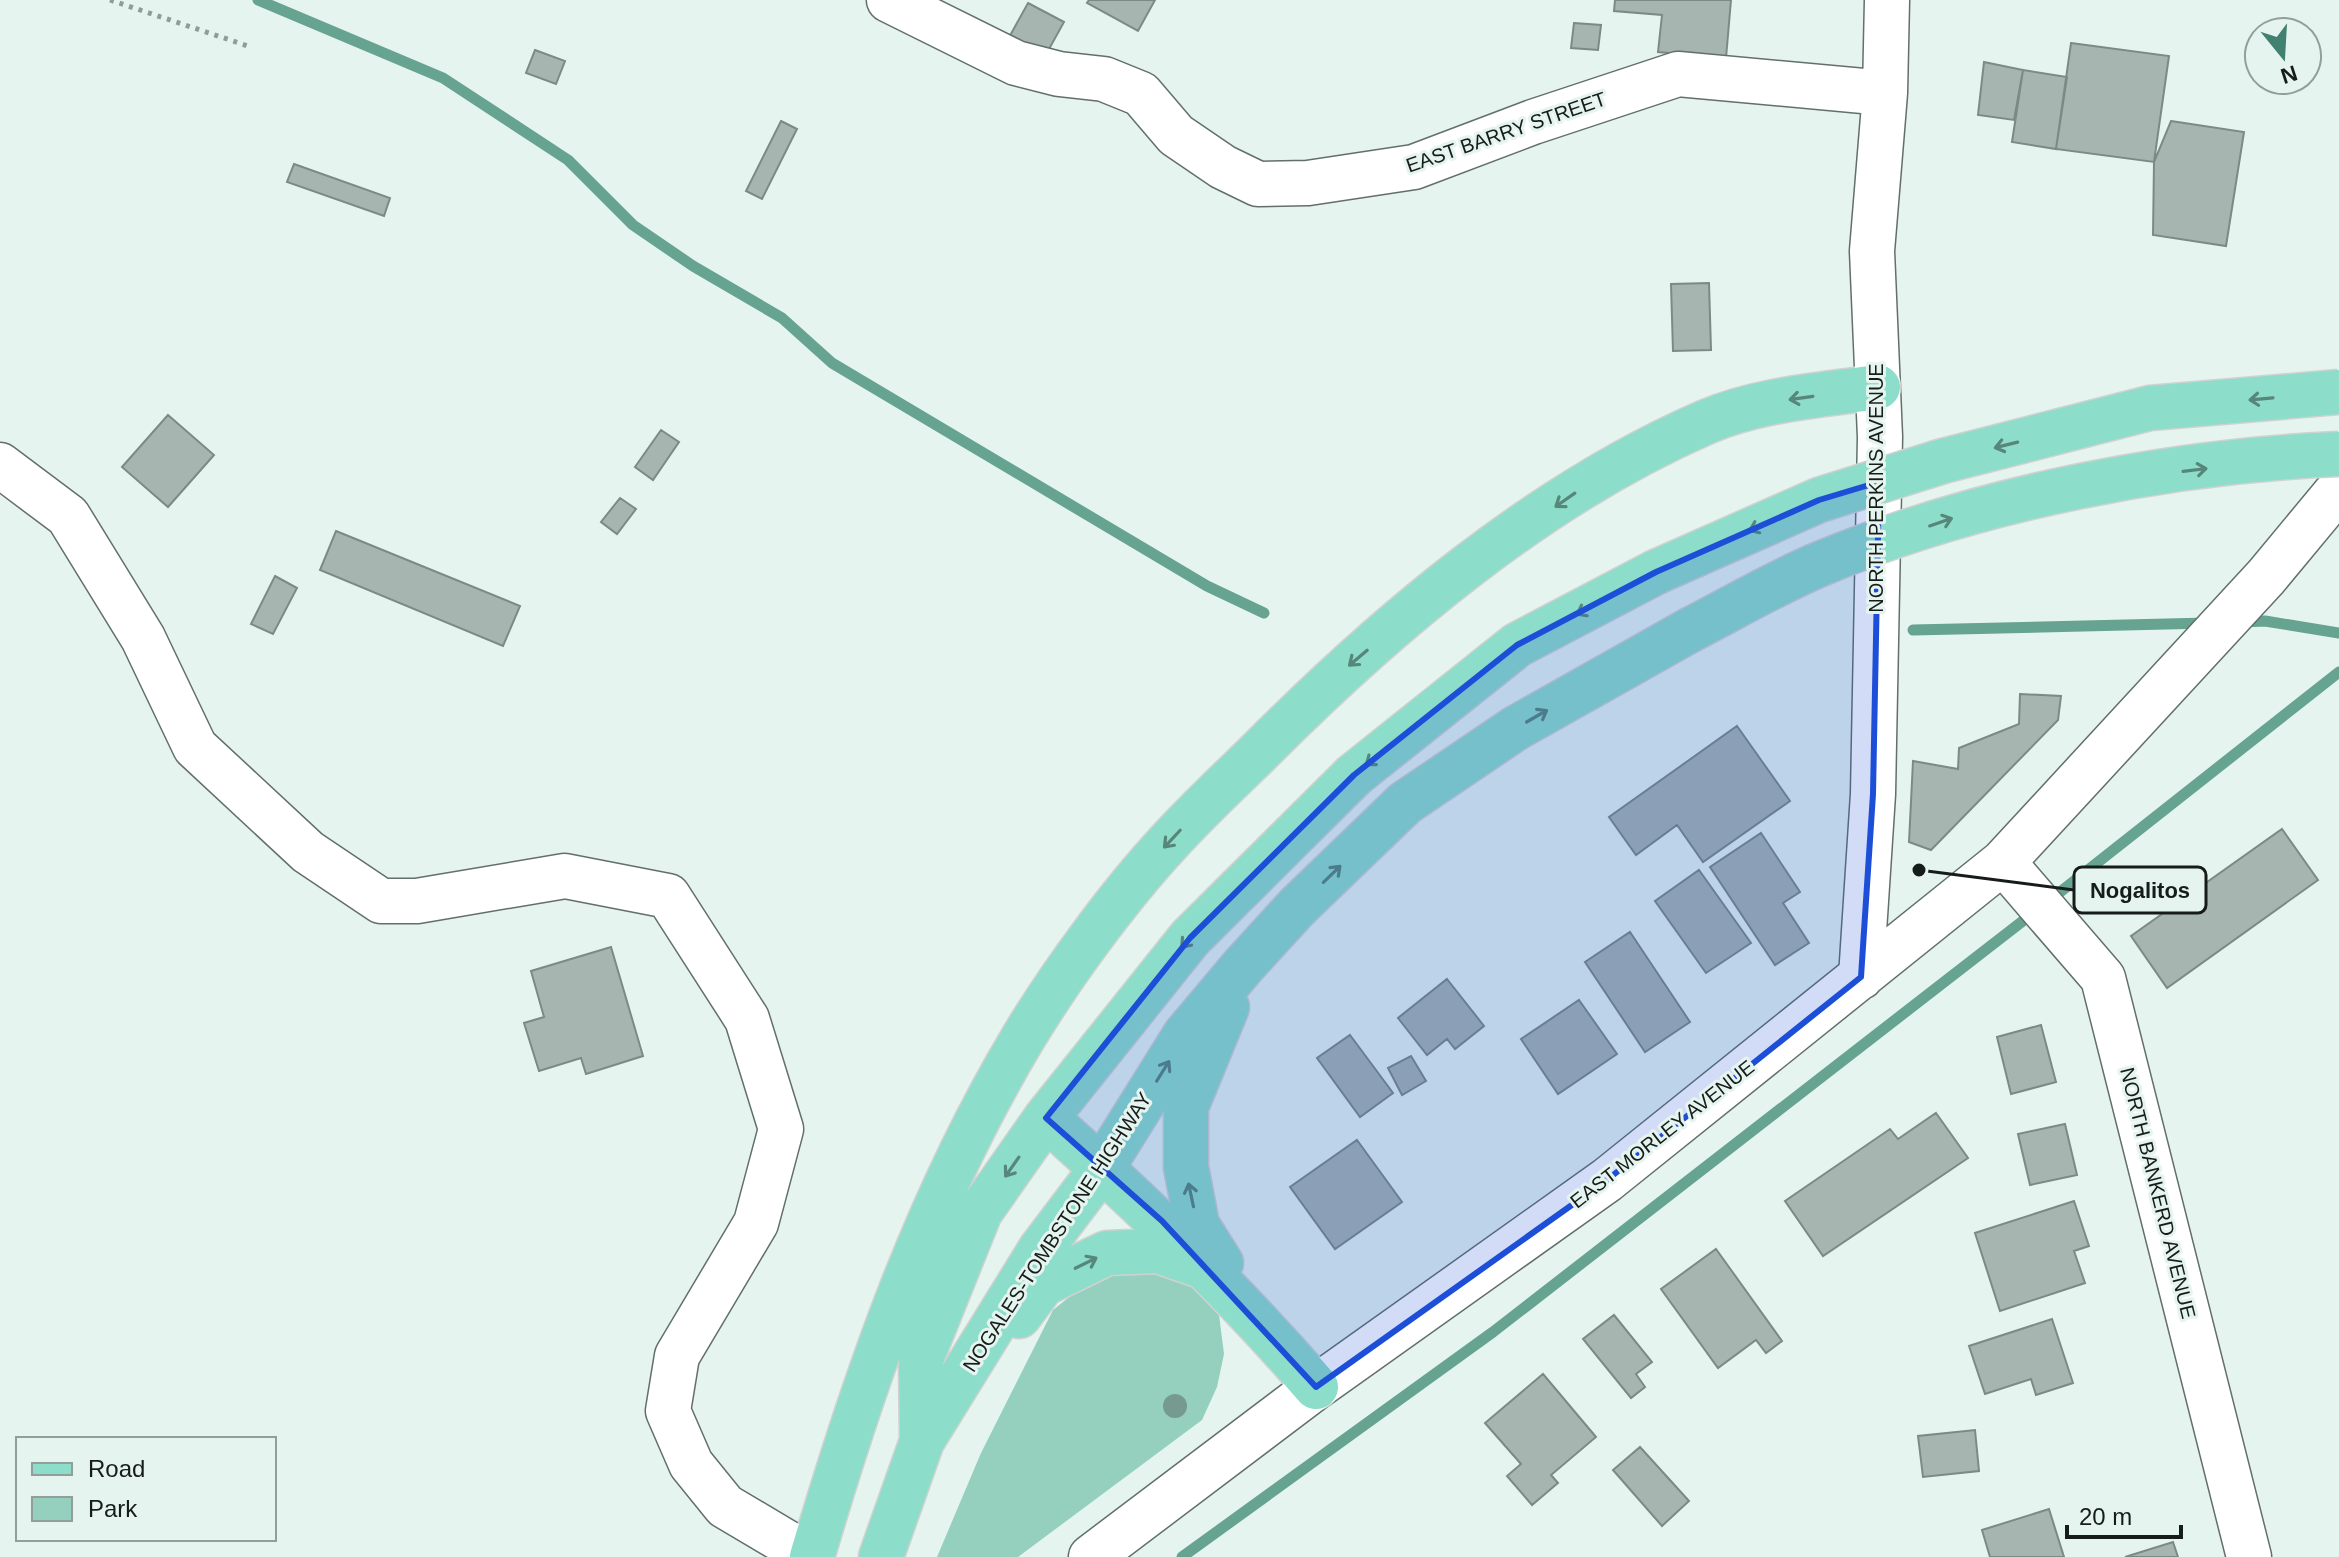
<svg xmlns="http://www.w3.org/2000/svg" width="2339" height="1557" font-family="Arial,sans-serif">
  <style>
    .green { fill: #95cfbd }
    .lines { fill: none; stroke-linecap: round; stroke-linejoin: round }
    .stream { stroke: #66a391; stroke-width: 11 }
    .building { fill: #a7b5b0; stroke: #7c8a86; stroke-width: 2 }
    .minor-casing { stroke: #626f6b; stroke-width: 47 }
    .primary-casing { stroke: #d0d2d1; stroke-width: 47 }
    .path { stroke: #919c98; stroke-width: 5; stroke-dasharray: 4 6; stroke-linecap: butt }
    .minor { stroke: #fff; stroke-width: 44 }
    .primary { stroke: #8cddc9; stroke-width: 44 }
    .primary-bridge-casing { stroke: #d0d2d1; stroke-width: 47; stroke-linecap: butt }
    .primary-bridge { stroke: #8cddc9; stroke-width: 44 }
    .tree { fill: #769a90 }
    .oneway { stroke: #57867a }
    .marked { fill: #1d4ed8; fill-opacity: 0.2; stroke: #1d4ed8; stroke-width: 6; stroke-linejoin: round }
    .labels { text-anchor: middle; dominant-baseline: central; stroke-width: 6; stroke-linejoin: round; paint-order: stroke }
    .street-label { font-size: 20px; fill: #161c1a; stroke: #e5f4ef }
    .leader { fill: none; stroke: #161c1a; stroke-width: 3 }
    .callout-dot { fill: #161c1a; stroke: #e5f4ef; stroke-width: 3 }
    .callout { fill: #e5f4ef; stroke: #161c1a; stroke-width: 3 }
    .callout-label { font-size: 22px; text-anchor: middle; font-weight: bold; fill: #161c1a }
  </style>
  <rect width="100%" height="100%" fill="#e5f4ef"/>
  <path class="green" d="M 1150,1268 L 1183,1275 L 1218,1307 L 1224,1354 L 1217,1387 L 1202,1420 L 1018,1557 L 937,1557 L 981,1453 L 1053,1310 L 1103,1270 Z"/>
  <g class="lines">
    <path class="stream" d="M 258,0 L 443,78 L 568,160 L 633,225 L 693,266 L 782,318 L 832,363 L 1207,586 L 1264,613
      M 2242,622 L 2265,621 L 2339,633
      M 1913,630 L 2208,623
      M 2050,900 L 2339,672
      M 1182,1557 L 1493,1332 L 2033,913"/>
  </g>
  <path class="building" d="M 1089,0 L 1155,0 L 1138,31 L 1087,3 Z
    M 1615,0 L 1731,0 L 1726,58 L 1658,52 L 1662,15 L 1614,11 Z
    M 1028,3 L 1064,22 L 1043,60 L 1007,41 Z
    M 1574,23 L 1601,25 L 1598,50 L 1571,48 Z
    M 2071,43 L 2169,56 L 2154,162 L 2056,149 Z
    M 535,50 L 565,61 L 556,84 L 526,73 Z
    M 1984,62 L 2023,70 L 2014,120 L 1978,115 Z
    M 2023,70 L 2067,77 L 2056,149 L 2012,142 Z
    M 781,121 L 797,129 L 762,199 L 746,191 Z
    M 2171,121 L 2244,132 L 2226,246 L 2153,235 L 2154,162 Z
    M 294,164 L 390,198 L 384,216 L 287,182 Z
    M 1709,283 L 1711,350 L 1673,351 L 1671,284 Z
    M 168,415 L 214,455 L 168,507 L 122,467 Z
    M 661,430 L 679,442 L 653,480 L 635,467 Z
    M 620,498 L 636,509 L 617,534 L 601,522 Z
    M 336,531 L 520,606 L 503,646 L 320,570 Z
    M 275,576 L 297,588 L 273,634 L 251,624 Z
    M 2020,694 L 2061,696 L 2058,720 L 1931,850 L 1909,842 L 1913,761 L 1958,769 L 1959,748 L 2019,724 Z
    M 1737,726 L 1790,801 L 1703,862 L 1677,825 L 1636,855 L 1609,817 Z
    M 2282,829 L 2318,880 L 2167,988 L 2131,936 Z
    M 1761,833 L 1800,892 L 1783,903 L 1809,943 L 1775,965 L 1710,867 Z
    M 1699,870 L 1751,943 L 1706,973 L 1655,901 Z
    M 1630,932 L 1690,1022 L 1645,1052 L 1585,962 Z
    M 611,947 L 643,1056 L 586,1074 L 581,1058 L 539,1071 L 524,1023 L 544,1017 L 531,971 Z
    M 1447,979 L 1484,1026 L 1455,1049 L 1447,1039 L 1427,1055 L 1398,1018 Z
    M 1579,1000 L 1617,1054 L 1558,1094 L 1521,1039 Z
    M 2041,1025 L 2056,1082 L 2011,1094 L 1997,1037 Z
    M 1350,1035 L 1393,1093 L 1360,1117 L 1317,1058 Z
    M 1411,1056 L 1426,1081 L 1402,1095 L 1388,1068 Z
    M 1936,1113 L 1968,1158 L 1823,1256 L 1785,1201 L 1890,1129 L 1898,1139 Z
    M 2065,1124 L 2077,1175 L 2030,1185 L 2018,1134 Z
    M 1357,1140 L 1402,1202 L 1335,1249 L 1290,1187 Z
    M 2074,1201 L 2089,1246 L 2074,1251 L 2085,1283 L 2000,1311 L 1975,1233 Z
    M 1716,1249 L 1782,1341 L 1766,1353 L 1756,1340 L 1718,1368 L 1661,1289 Z
    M 1614,1315 L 1652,1362 L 1636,1374 L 1645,1387 L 1631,1398 L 1583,1339 Z
    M 2052,1319 L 2073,1383 L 2036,1395 L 2031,1379 L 1985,1394 L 1969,1346 Z
    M 1543,1374 L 1596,1437 L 1551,1475 L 1558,1483 L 1532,1505 L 1507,1476 L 1521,1464 L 1485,1423 Z
    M 1975,1430 L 1979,1471 L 1923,1477 L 1918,1436 Z
    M 1640,1447 L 1689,1501 L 1662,1526 L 1613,1470 Z
    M 2049,1509 L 2064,1557 L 1990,1557 L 1982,1530 Z
    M 2173,1542 L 2178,1557 L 2125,1557 Z"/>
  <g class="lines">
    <g class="minor-casing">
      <path id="minor" d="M 889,0 L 1016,63 L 1059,74 L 1104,79 L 1141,94 L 1176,135 L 1223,167 L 1258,184 L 1308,183 L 1414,167 L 1533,122 L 1678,74 L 1885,93
        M 0,465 L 68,516 L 143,638 L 195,747 L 308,852 L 381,901 L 417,901 L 565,876 L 668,896 L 747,1019 L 781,1129 L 756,1223 L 677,1356 L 668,1411 L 691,1464 L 725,1506 L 811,1557
        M 2003,862 L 2103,978 L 2249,1557
        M 1861,977 L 1873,794 L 1880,437 L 1872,251 L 1885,93 L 1887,0
        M 1091,1557 L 1316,1387 L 1607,1180 L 2003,862 L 2266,577 L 2339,489"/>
    </g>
    <g class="primary-casing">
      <path id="primary" d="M 1046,1118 C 1142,1204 1232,1290 1316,1387
        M 1221,1263 L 1197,1225 L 1186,1167 L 1186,1107 L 1227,1007
        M 1019,1316 L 1043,1284 L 1107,1253 L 1158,1251 L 1204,1267
        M 922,1441 L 921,1359 L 980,1212 L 1046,1118 L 1190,938 L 1354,775 L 1517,645 L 1656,572
        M 812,1557 C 865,1377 926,1200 1023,1038 C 1061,975 1118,897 1168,843 C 1196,812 1227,783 1257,754 C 1385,625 1538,495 1706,422 C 1759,399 1822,395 1878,387
        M 881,1557 L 922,1441 L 1040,1250 L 1102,1168 L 1185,1035 L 1243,966 L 1297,907 L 1405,803 L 1516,728 L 1690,630"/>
    </g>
    <path class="path" d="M 110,0 L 248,46"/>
    <use href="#minor" class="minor"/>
    <use href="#primary" class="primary"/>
    <g class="primary-bridge-casing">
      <path id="primary-bridge" d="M 1656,572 L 1819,500 L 1943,461 L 2150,408 L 2339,392
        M 1690,630 C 1733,608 1775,583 1820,564 C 1977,499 2169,461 2339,454"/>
    </g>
    <use href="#primary-bridge" class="primary-bridge"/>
  </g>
  <circle class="tree" cx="1175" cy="1406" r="12"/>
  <defs><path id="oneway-shaft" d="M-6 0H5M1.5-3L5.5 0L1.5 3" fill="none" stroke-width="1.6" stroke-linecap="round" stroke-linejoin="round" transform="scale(2)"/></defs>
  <g class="oneway">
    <use href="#oneway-shaft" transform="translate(1801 398) rotate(172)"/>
    <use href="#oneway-shaft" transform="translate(2261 399) rotate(175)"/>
    <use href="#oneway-shaft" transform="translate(2006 445) rotate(166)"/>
    <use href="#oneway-shaft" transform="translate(2195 470) rotate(-7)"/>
    <use href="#oneway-shaft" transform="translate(1565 500) rotate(145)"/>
    <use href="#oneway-shaft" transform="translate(1941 522) rotate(-19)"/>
    <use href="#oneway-shaft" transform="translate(1760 526) rotate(156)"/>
    <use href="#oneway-shaft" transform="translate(1587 609) rotate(152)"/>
    <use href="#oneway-shaft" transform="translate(1358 658) rotate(140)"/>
    <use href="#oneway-shaft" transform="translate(1537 716) rotate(-30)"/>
    <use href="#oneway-shaft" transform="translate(1375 758) rotate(142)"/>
    <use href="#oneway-shaft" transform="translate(1172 839) rotate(133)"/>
    <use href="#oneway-shaft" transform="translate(1332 874) rotate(-44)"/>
    <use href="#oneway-shaft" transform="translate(1189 939) rotate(131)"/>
    <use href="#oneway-shaft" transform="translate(1163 1071) rotate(-58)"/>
    <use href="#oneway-shaft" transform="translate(1012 1167) rotate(125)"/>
    <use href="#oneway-shaft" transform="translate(1191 1195) rotate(-102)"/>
    <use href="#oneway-shaft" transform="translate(1086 1263) rotate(-26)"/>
  </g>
  <path class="marked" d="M 1879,482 L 1873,794 L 1861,977 L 1607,1180 L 1316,1387 L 1162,1221 L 1046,1118 L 1190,938 L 1354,775 L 1517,645 L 1656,572 L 1819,500 Z"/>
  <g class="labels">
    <g class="street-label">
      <text transform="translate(1506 132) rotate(-19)">EAST BARRY STREET</text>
      <text transform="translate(1876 488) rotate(-90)">NORTH PERKINS AVENUE</text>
      <text transform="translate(1662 1134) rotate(-38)">EAST MORLEY AVENUE</text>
      <text transform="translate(2158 1193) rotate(76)">NORTH BANKERD AVENUE</text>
      <text transform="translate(1057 1232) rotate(-57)">NOGALES-TOMBSTONE HIGHWAY</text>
    </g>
  </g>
  <path class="leader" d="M1919 870L2074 890"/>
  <circle class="callout-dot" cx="1919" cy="870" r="8"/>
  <rect class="callout" x="2074" y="867" width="132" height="46" rx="8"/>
  <g class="callout-label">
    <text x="2140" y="898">Nogalitos</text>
  </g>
  <rect x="16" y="1437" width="260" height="104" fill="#e5f4ef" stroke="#929e9a" stroke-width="2"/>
  <rect x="32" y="1463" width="40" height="12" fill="#8cddc9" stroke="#929e9a" stroke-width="2"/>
  <text x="88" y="1477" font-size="24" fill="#161c1a">Road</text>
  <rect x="32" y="1497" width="40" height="24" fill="#95cfbd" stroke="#929e9a" stroke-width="2"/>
  <text x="88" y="1517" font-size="24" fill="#161c1a">Park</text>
  <g transform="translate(2283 56) rotate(162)"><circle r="38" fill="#e5f4ef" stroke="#929e9a" stroke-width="2"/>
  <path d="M0-6L14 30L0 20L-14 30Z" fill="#41816f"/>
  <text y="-12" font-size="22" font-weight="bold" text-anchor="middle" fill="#161c1a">N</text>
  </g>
  <path d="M2067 1525v12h114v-12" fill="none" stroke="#161c1a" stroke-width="4"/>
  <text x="2079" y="1525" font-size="24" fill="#161c1a" stroke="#e5f4ef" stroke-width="6" paint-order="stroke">20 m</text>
</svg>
